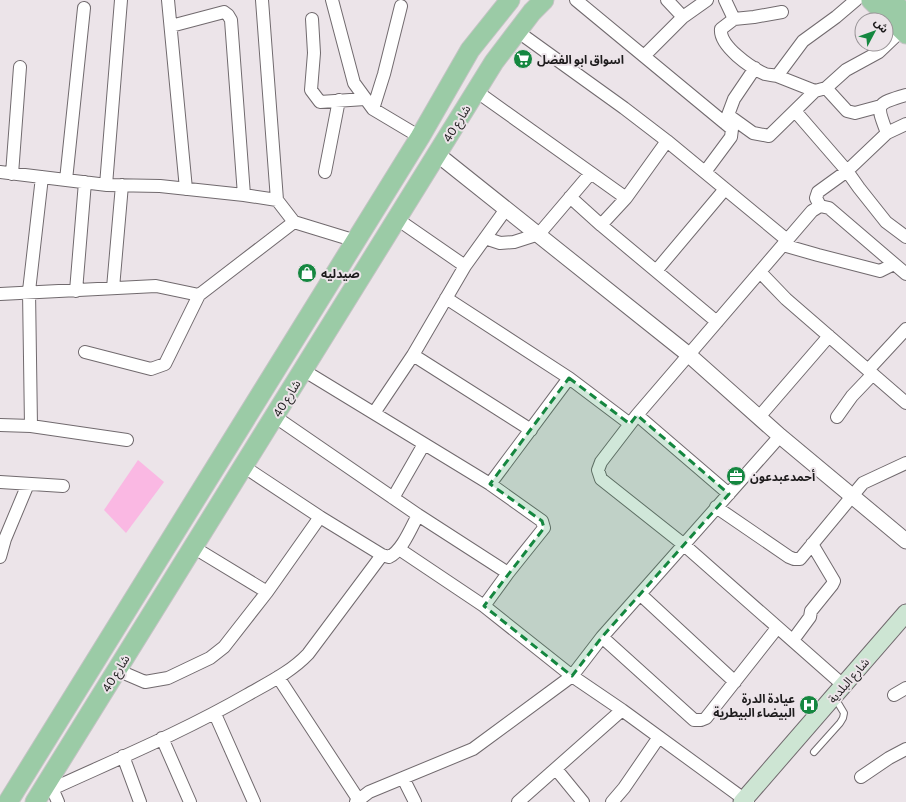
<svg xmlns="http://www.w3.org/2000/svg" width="906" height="802" font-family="Commissioner,'Noto Sans Arabic',sans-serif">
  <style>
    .green { fill: #fab8e3 }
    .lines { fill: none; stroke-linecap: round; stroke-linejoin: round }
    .service-casing { stroke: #716a6e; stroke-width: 8 }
    .minor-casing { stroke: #716a6e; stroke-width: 14 }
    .tertiary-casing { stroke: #716a6e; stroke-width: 17 }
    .secondary-casing { stroke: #716a6e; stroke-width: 19 }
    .primary-casing { stroke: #c4c4c4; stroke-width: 21 }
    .service { stroke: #fff; stroke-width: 6 }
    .minor { stroke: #fff; stroke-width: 12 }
    .tertiary { stroke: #fff; stroke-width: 15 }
    .secondary { stroke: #cde5d3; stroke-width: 17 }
    .primary { stroke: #9bcba6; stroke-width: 19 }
    .marked { fill: #158740; fill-opacity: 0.2; stroke: #158740; stroke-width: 3; stroke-dasharray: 8 5; stroke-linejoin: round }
    .labels { text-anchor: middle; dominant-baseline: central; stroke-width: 4; stroke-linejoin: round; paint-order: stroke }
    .poi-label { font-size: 12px; font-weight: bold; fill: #1d1b1c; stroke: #ece4e9; text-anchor: start }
    .street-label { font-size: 12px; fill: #1d1b1c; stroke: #ece4e9 }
  </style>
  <rect width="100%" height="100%" fill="#ece4e9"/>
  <path class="green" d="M 138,460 L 164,482 L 126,533 L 104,510 Z"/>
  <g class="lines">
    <g class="service-casing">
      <path id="service" d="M 814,752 L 840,723 L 843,718 L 844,713 L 835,698"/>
    </g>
    <g class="minor-casing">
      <path id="minor" d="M 168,0 L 186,189
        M 262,0 L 277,200
        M 332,0 L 354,83 L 373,109 L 420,137
        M 576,0 L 732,129 L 731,137 L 705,172
        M 667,0 L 683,17
        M 725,0 L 734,19
        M 782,12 L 754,17 L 734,19 L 721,29 C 719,46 751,68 765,74 C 769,75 773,75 777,76 L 803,41 L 836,17 L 856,0
        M 312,19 L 314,53 L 311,90 L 320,102 L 365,99
        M 171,26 L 224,12 L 228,15 L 231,20 L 244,195
        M 517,31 L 624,108 L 667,141 L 787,240
        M 645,55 L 683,17 L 707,0
        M 777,76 L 815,91
        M 826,88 L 847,111 L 855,113 L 881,106
        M 476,91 L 626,198
        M 373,109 L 384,74 L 401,6
        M 795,111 L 847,171 L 859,188 L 886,222 L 906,237
        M 728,115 L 753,133 L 769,136 L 815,91 L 826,88 L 846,70 L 879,52 L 902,30
        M 725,123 L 734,99 L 755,68
        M 887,133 C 876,104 875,104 906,95
        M 0,172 L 107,185 L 160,186 L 244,195 L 277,200 L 294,222 L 356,241
        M 325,172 L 339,100
        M 12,174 L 20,67
        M 42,177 L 29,291 L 31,426 L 127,440
        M 66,180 L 84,8
        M 106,185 L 121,0
        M 570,197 L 601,225 L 717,322
        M 820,206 L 816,198 L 818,192 L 847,171 L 887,133 L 906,124
        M 397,219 L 465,266
        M 601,225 L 626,198 L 667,141
        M 485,238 L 500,243 L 514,242 L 539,234 L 590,174
        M 783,245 L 818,255 L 880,271 L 894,264
        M 656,271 L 725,189
        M 760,272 L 786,299 L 906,403
        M 113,288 L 122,185
        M 76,291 L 85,182
        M 0,294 L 156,286 L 199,295 L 294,222
        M 446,298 L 569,378 L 630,424
        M 85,352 L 151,369 L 165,364 L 199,295
        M 413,355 L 531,430
        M 303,370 L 490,484 L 542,521 L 544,528 L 508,573 L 484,606
        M 868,370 L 906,329
        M 374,413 L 413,355 L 465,266 L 506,209
        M 637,415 L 729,494
        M 274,416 L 418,515 L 508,573
        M 759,417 L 829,336
        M 837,417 L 852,396 L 873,374
        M 0,425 L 31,426
        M 243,466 L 320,517 L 382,555 L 389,557 C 402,551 411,528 418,515
        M 0,482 L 63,486
        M 490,484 L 569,378
        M 393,498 L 424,444
        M 716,507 L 789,557 L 794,559 L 800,559 L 863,483 L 906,463
        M 193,547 L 267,592
        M 399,549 L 484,606 L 572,676 L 622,710 L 748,802
        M 0,557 L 5,539 L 28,484
        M 641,595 L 735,682
        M 602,637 L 694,720 L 701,720 L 706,718 L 777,628
        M 793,640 L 810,617 L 811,611 L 832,585 L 834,581 L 812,544
        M 117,670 L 145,682 L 168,678 L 210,658 L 224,647 L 267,592 L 320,517
        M 278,677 L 360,802
        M 843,685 L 683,544 L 601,479 L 598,470 L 601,462 L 637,415 L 812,211 L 820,206 L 829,208 L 906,274
        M 894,695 L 906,688
        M 215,714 L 254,802
        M 162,738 L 190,802
        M 123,756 L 140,802
        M 556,769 L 583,802
        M 861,777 L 889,758 L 906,749
        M 403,778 L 415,802
        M 52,788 L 58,802
        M 41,794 C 110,762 181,733 247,695 C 268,683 291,672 308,654 L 382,555
        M 356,802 L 369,792 L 473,749 L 572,676 L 602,637 L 780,436
        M 518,802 L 622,710
        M 612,802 L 624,788 L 659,737"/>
    </g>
    <g class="tertiary-casing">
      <path id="tertiary" d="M 437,154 L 689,355 L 780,436 L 906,541"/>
    </g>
    <g class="secondary-casing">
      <path id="secondary" d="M 742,802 L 906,613"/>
    </g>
    <g class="primary-casing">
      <path id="primary" d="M 871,0 L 906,34
        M 891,0 L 906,15
        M 8,802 L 420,137 L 470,50 L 510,0
        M 35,802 L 494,62 L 532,12 L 544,0"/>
    </g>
    <use href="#service" class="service"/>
    <use href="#minor" class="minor"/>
    <use href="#tertiary" class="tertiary"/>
    <use href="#secondary" class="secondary"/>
    <use href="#primary" class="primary"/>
  </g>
  <path class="marked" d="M 569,378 L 630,424 L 637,415 L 729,494 L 602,637 L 572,676 L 484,606 L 544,528 L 542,521 L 490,484 Z"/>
  <defs>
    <g id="supermarket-disc" transform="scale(1)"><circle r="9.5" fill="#158740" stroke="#ece4e9"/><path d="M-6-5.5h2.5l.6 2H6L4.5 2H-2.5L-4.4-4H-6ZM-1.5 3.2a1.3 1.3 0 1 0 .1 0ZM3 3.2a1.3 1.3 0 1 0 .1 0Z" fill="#fff"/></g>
    <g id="shop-disc" transform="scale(1)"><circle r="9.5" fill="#158740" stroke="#ece4e9"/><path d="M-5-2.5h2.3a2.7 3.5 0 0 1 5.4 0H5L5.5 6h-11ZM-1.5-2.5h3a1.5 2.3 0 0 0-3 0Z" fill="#fff"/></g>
    <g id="office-disc" transform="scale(1)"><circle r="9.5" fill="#158740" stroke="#ece4e9"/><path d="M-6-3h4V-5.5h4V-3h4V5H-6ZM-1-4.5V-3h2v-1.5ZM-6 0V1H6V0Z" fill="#fff"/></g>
    <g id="hospital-disc" transform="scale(1)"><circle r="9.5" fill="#158740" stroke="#ece4e9"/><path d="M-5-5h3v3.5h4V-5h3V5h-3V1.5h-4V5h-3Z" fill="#fff"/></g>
  </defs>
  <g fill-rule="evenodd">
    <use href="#supermarket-disc" x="523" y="59"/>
    <use href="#shop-disc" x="307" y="273"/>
    <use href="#office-disc" x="736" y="476"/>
    <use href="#hospital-disc" x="809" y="705"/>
  </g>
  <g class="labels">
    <g class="poi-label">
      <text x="537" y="59">اسواق ابو الفضل</text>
      <text x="321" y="273">صيدليه</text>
      <text x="750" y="476">أحمدعبدعون</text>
      <text x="795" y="698" text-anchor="end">عيادة الدرة<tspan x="795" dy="14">البيضاء البيطرية</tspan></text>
    </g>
    <g class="street-label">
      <text transform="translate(456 123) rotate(-58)">شارع 40</text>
      <text transform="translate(286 398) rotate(-58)">شارع 40</text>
      <text transform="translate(115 673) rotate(-58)">شارع 40</text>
      <text transform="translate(848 680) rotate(-49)">شارع البلدية</text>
    </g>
  </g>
  <g transform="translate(874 32) rotate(49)"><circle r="19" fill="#ece4e9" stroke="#999497"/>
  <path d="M0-3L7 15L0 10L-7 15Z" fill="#158740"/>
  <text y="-6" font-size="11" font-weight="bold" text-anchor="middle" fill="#1d1b1c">ش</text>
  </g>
</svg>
